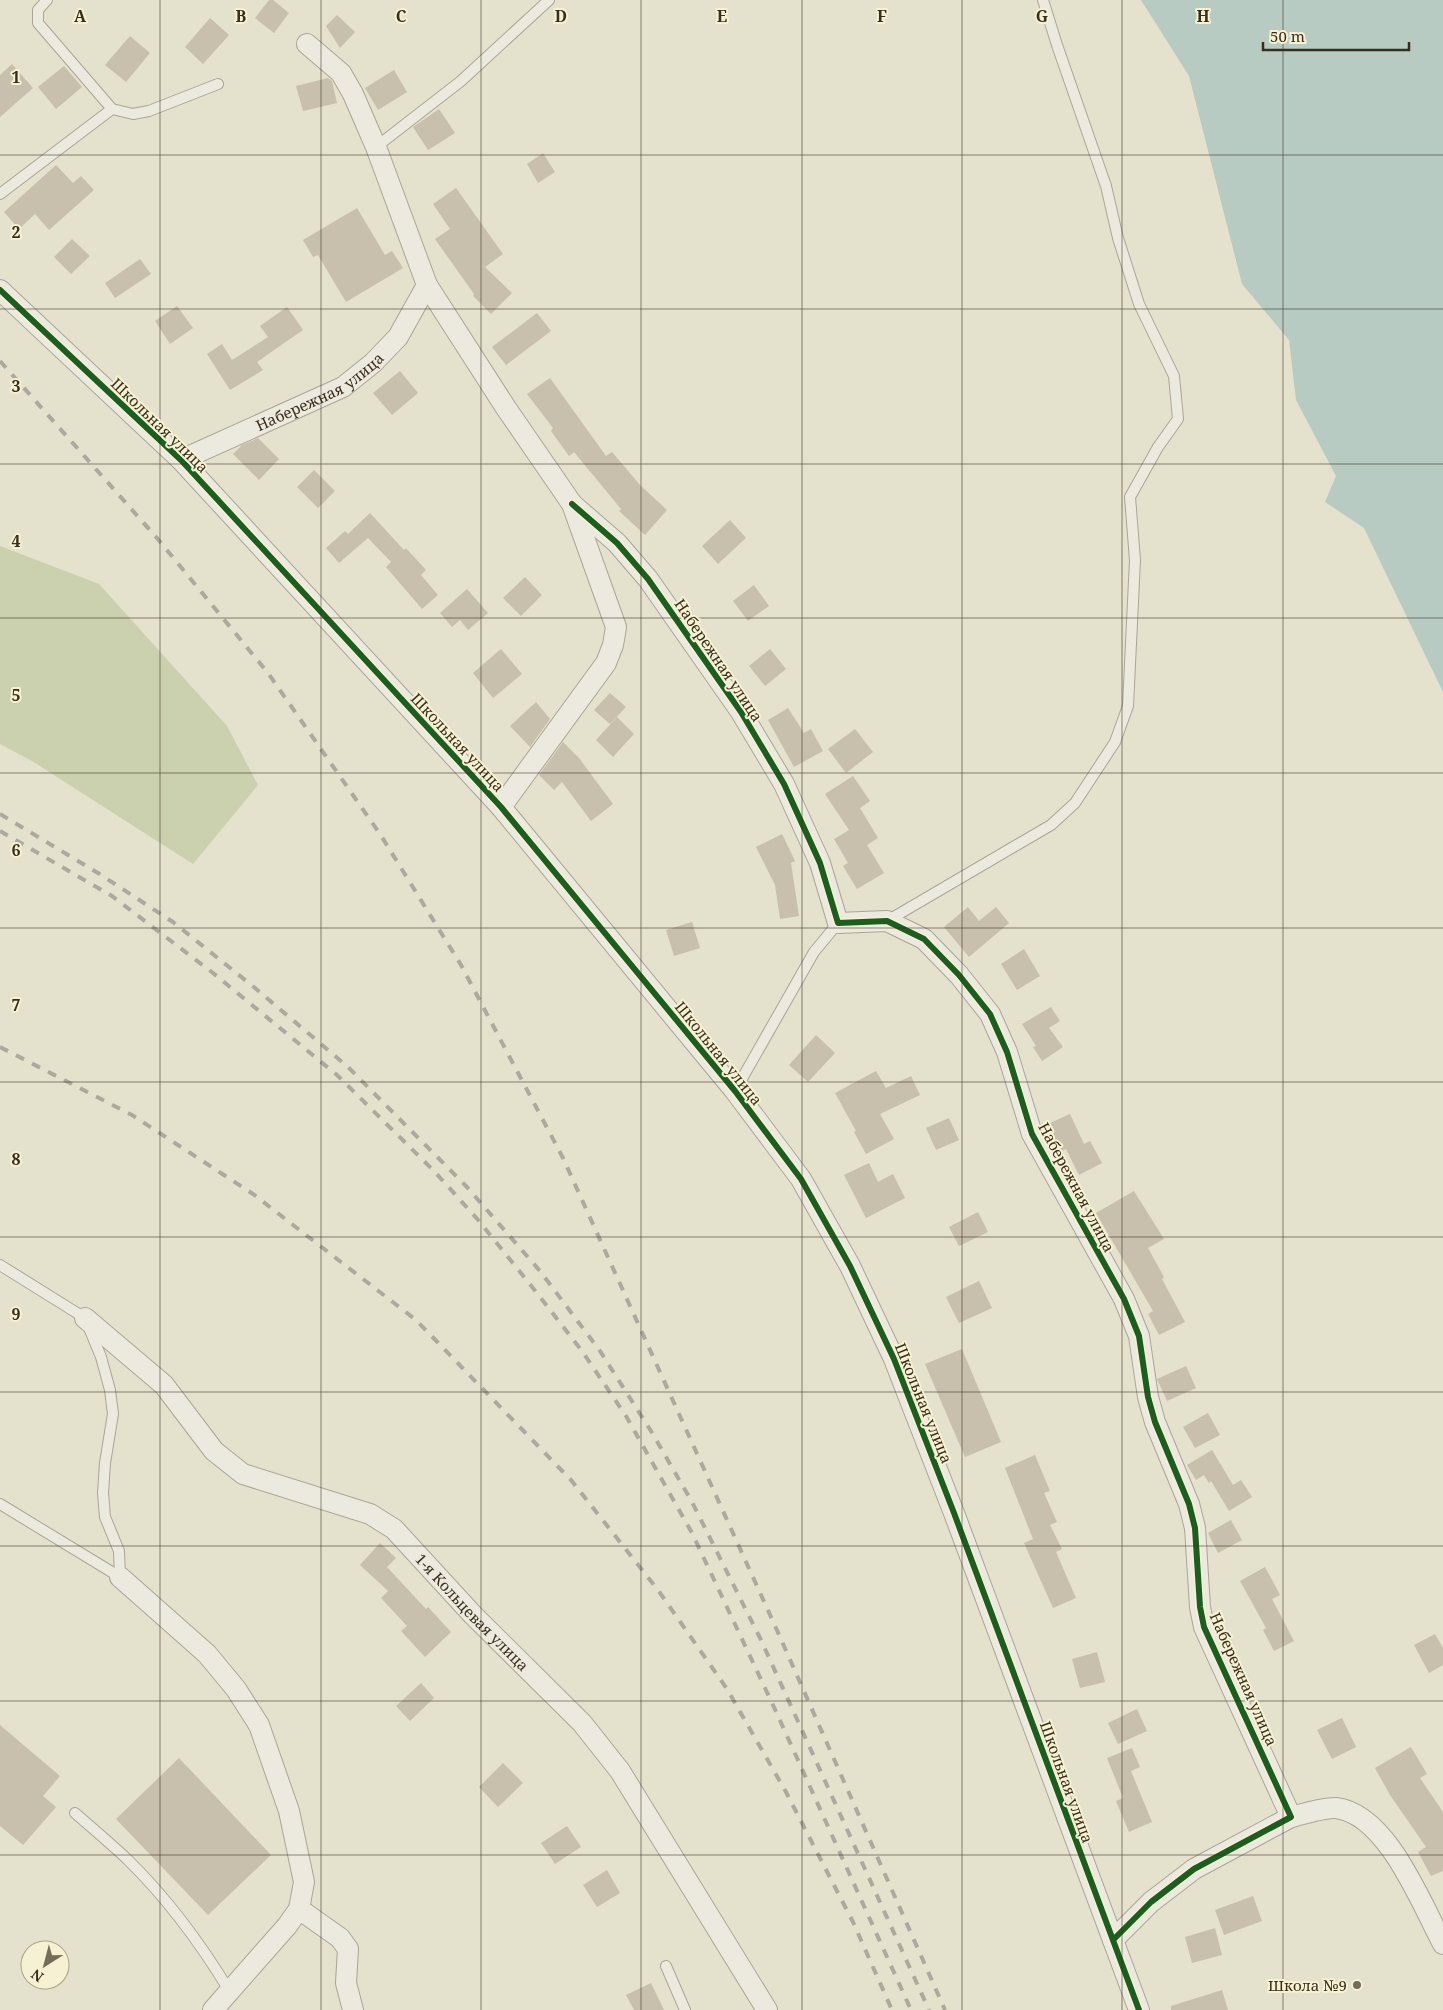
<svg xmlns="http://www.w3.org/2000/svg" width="1443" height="2010" font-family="'Noto Serif',serif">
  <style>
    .cemetery { fill: #cbd0ae }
    .water { fill: #b7cbc2 }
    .building { fill: #c8bfad }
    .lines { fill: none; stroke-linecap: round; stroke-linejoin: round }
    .lane-casing { stroke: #aaa596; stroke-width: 12 }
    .street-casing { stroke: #aaa596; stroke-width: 22 }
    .lane { stroke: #eceade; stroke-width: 10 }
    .street { stroke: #eceade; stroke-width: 20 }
    .rail { stroke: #aca99e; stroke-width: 4; stroke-dasharray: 9 9; stroke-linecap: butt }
    .cycleway-casing { stroke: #f6f1d2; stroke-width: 9 }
    .cycleway { stroke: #1b5e20; stroke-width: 6 }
    .grid { fill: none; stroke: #392e1d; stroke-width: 1; stroke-opacity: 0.55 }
    .poi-dot { fill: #756d5a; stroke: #f6f1d2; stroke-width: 2 }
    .labels { text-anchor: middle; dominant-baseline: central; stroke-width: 4; stroke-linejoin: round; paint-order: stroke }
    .street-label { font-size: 15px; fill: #392e1d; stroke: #f6f1d2 }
    .poi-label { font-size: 15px; fill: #392e1d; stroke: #f6f1d2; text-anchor: end }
    .grid-label { font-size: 16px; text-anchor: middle; font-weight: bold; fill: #392e1d; stroke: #f6f1d2; stroke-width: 4; stroke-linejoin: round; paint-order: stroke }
  </style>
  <rect width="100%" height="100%" fill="#e4e1cc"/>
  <path class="cemetery" d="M 0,546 L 99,584 L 227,726 L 258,785 L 193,864 L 32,761 L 0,744 Z"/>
  <path class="water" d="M 1141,0 L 1443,0 L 1443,692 L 1364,528 L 1325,502 L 1336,476 L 1296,400 L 1289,340 L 1242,284 L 1189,76 Z"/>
  <path class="building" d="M 269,0 L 273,0 L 289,13 L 274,33 L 255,18 Z
    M 337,15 L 355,32 L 340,48 L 326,26 Z
    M 210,18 L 229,35 L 203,64 L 185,47 Z
    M 130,36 L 150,53 L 126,82 L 105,65 Z
    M 12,64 L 33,88 L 0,117 L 0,75 Z
    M 64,66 L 82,87 L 56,109 L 38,87 Z
    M 394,70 L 407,92 L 378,110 L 365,88 Z
    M 328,78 L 332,81 L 337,103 L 303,111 L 296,86 Z
    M 439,109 L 455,133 L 428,150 L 413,127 Z
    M 543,153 L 555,172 L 538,183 L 527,164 Z
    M 56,165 L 73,183 L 81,176 L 94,190 L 49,230 L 35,214 L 19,229 L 4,212 Z
    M 456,188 L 503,254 L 485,267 L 512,293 L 491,314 L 473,296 L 474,294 L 435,239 L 450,229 L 433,204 Z
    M 357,208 L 385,255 L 392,251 L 403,268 L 346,302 L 318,255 L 313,257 L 303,240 Z
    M 72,239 L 90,256 L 71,274 L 54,257 Z
    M 140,259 L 151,274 L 115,298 L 105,283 Z
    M 177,306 L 193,328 L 170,344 L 155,321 Z
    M 287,307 L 303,330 L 257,362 L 263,370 L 230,390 L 207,354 L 222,344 L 232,360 L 268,337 L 260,326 Z
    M 537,313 L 551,331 L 506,365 L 492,347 Z
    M 400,371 L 418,393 L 392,415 L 373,393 Z
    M 550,378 L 606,456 L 612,452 L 640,485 L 667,510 L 645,535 L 619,511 L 621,509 L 574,452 L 569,456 L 551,431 L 553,428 L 527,394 Z
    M 258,438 L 279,459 L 259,480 L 233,454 L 242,445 Z
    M 314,470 L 335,491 L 318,508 L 297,487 Z
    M 370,513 L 404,550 L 406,548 L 426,570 L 421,575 L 438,595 L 422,609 L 386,567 L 391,562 L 368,538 L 339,563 L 326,548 L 345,531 L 348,534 Z
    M 730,520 L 746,538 L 718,564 L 702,546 Z
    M 525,577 L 542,595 L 521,616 L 503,598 Z
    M 754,585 L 769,606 L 748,621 L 733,601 Z
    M 467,589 L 488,613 L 468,630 L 460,620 L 452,627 L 440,613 Z
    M 501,649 L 522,674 L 493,698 L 473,673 Z
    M 770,649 L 786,669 L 765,686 L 749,666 Z
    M 610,693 L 626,707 L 610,724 L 594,710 Z
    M 536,702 L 550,719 L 530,747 L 510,726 Z
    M 788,708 L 804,733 L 811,729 L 823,751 L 794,767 L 768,720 Z
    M 617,717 L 634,734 L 613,757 L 596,740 Z
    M 855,729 L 873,752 L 846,773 L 828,749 Z
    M 563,742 L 579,758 L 613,804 L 591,821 L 562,782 L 554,790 L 539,775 Z
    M 853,776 L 870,801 L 860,808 L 878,838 L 867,845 L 884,873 L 857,889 L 843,866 L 848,863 L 834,839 L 849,830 L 825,794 Z
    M 782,834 L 795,861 L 791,863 L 799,916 L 780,919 L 775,885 L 756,847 Z
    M 968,907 L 979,921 L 996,907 L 1009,923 L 969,957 L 944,927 Z
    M 692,922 L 700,948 L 674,956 L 666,930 Z
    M 1024,949 L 1040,976 L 1017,990 L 1001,964 Z
    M 1051,1007 L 1060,1021 L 1049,1028 L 1063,1047 L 1042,1061 L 1033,1047 L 1036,1046 L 1022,1024 Z
    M 816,1035 L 835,1053 L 808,1082 L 789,1065 Z
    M 876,1071 L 886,1088 L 911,1076 L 920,1095 L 880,1114 L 894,1139 L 866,1154 L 854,1132 L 856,1131 L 835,1093 Z
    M 1070,1114 L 1084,1144 L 1090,1141 L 1102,1163 L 1079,1175 L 1066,1149 L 1060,1152 L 1048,1124 Z
    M 949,1118 L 959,1140 L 936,1150 L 926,1128 Z
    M 869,1163 L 878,1182 L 893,1174 L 905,1198 L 866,1218 L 844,1175 Z
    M 1134,1191 L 1164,1239 L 1148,1248 L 1164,1277 L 1162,1279 L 1185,1322 L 1159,1335 L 1148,1314 L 1153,1311 L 1096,1213 Z
    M 978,1212 L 988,1232 L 959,1246 L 949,1227 Z
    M 979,1281 L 992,1308 L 959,1323 L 946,1297 Z
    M 962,1349 L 1001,1442 L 965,1457 L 925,1364 Z
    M 1186,1366 L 1196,1388 L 1167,1401 L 1157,1379 Z
    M 1208,1413 L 1220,1435 L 1195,1448 L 1183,1427 Z
    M 1212,1450 L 1233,1485 L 1241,1480 L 1252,1497 L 1229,1511 L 1211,1481 L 1209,1483 L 1204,1475 L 1196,1480 L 1187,1465 Z
    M 1035,1455 L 1050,1491 L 1044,1493 L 1057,1522 L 1050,1525 L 1062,1549 L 1056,1552 L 1076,1598 L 1053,1608 L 1024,1543 L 1033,1539 L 1005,1468 Z
    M 1231,1520 L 1242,1540 L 1218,1553 L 1208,1533 Z
    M 380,1543 L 396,1558 L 387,1567 L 426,1609 L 428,1607 L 451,1632 L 425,1657 L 401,1631 L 407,1626 L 381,1598 L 388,1591 L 360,1565 Z
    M 1265,1567 L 1280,1595 L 1272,1599 L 1294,1641 L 1274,1651 L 1263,1630 L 1266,1628 L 1240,1581 Z
    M 1435,1634 L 1443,1648 L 1443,1665 L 1429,1673 L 1414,1645 Z
    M 1097,1652 L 1105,1682 L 1080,1688 L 1072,1659 Z
    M 421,1683 L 434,1698 L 410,1721 L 396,1706 Z
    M 1137,1709 L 1147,1731 L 1118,1744 L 1108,1723 Z
    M 1342,1718 L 1356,1747 L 1332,1759 L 1317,1730 Z
    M 0,1725 L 60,1776 L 43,1796 L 56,1807 L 23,1845 L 0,1826 Z
    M 1411,1747 L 1427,1774 L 1420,1778 L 1443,1812 L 1443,1871 L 1431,1876 L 1418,1852 L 1426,1847 L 1390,1795 L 1375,1768 Z
    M 1132,1748 L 1140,1767 L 1131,1771 L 1152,1822 L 1129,1832 L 1116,1801 L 1123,1798 L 1107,1758 Z
    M 179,1758 L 271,1855 L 208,1915 L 116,1819 Z
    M 503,1763 L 523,1783 L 498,1807 L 479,1787 Z
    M 567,1826 L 581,1847 L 555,1864 L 541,1843 Z
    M 607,1870 L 620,1893 L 597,1907 L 583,1885 Z
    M 1253,1896 L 1262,1921 L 1224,1935 L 1215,1910 Z
    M 1215,1928 L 1222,1955 L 1192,1963 L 1185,1937 Z
    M 651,1983 L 664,2010 L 634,2010 L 626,1995 Z
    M 1222,1990 L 1228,2010 L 1171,2010 L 1171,2006 Z"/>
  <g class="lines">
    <g class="lane-casing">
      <path id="lane" d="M 112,109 L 133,114 L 149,111 L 218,84
        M 376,147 L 461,81 L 549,0
        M 0,194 L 112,109 L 38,23 L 38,10 L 47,0
        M 887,921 L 1051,825 L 1075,803 L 1115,742 L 1128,706 L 1135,560 L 1130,497 L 1158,447 L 1178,419 L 1174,376 L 1139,304 L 1118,238 L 1106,186 L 1057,45 L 1043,0
        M 735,1091 L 814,952 L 838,923
        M 0,1265 L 85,1318 L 101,1357 L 110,1390 L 113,1414 L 105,1463 L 103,1493 L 105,1517 L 119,1551 L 120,1577
        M 0,1504 L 120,1577
        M 75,1813 C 92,1828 110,1843 127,1859 C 167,1898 201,1944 230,1992
        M 666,1966 L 685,2010"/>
    </g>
    <g class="street-casing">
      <g id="street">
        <path d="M 307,44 L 341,73 L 353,94 L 376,147 L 427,285 L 506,408 L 572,504 L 616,627 L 613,645 L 606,663 L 501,807"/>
        <path d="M 0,290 L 181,460 L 501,807 L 735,1091 L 801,1179 L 850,1266 L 894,1359 L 954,1513 L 1139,2010"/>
        <path id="s1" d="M 181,460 L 343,387 L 373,363 L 398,337 L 427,285"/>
        <path d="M 572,504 L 617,543 L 648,579 L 741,712 L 784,784 L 820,863 L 838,923 L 887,921 L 924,939 L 959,975 L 990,1014 L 1007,1052 L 1032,1134 L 1124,1299 L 1139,1336 L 1148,1397 L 1155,1422 L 1189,1504 L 1195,1528 L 1200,1607 L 1204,1627 L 1291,1817 L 1194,1869 L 1151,1902 L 1113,1940"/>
        <path id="s2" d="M 85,1318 L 164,1385 L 214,1451 L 243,1474 L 370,1514 L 394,1529 L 473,1615 L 582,1723 L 620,1771 L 767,2010"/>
        <path d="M 120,1577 L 207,1654 L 236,1689 L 259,1725 L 289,1811 L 304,1882 L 299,1909 L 287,1926 L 213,2010"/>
        <path d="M 1291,1817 C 1303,1814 1325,1807 1336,1808 C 1387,1814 1421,1903 1443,1944"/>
        <path d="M 299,1909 L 340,1938 L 348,1949 L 346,1983 L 353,2010"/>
      </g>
    </g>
    <use href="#lane" class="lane"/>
    <use href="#street" class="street"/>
    <path class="rail" d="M 0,361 L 157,538 L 268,673 L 380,834 L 461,965 L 563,1158 L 776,1628 L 945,2010
      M 0,814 L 98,873 L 173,922 L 255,988 L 348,1067 L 466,1186 L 540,1271 L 600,1351 L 651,1431 L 692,1502 L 761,1640 L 929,2010
      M 0,831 L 112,896 L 213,973 L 337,1075 L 434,1171 L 479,1221 L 533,1288 L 582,1351 L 626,1416 L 692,1533 L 773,1705 L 911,2010
      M 0,1047 L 132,1115 L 253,1194 L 416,1320 L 571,1480 L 658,1590 L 727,1689 L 786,1792 L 853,1922 L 892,2010"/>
    <g class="cycleway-casing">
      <path id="cycleway" d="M 0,290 L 181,460 L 501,807 L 735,1091 L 801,1179 L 850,1266 L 894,1359 L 954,1513 L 1139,2010
        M 572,504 L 617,543 L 648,579 L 741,712 L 784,784 L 820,863 L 838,923 L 887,921 L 924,939 L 959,975 L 990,1014 L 1007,1052 L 1032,1134 L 1124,1299 L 1139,1336 L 1148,1397 L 1155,1422 L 1189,1504 L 1195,1528 L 1200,1607 L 1204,1627 L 1291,1817 L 1194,1869 L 1151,1902 L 1113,1940"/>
    </g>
    <use href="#cycleway" class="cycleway"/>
  </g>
  <path class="grid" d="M 160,0 L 160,2010M 321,0 L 321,2010M 481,0 L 481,2010M 641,0 L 641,2010M 802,0 L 802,2010M 962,0 L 962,2010M 1122,0 L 1122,2010M 1283,0 L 1283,2010M 0,155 L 1443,155M 0,309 L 1443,309M 0,464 L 1443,464M 0,618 L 1443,618M 0,773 L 1443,773M 0,928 L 1443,928M 0,1082 L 1443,1082M 0,1237 L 1443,1237M 0,1392 L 1443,1392M 0,1546 L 1443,1546M 0,1701 L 1443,1701M 0,1855 L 1443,1855"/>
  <circle class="poi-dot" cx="1357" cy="1985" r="5"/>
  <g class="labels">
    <g class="street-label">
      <text stroke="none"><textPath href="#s1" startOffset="155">Набережная улица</textPath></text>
      <text transform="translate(160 425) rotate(44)">Школьная улица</text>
      <text transform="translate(719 660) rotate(56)">Набережная улица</text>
      <text transform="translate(458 742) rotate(47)">Школьная улица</text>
      <text transform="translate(719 1053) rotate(51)">Школьная улица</text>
      <text transform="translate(1077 1187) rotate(62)">Набережная улица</text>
      <text transform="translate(924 1403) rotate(68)">Школьная улица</text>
      <text stroke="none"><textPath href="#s2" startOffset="499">1-я Кольцевая улица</textPath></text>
      <text transform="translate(1244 1679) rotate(66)">Набережная улица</text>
      <text transform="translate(1067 1782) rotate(70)">Школьная улица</text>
    </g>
    <g class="poi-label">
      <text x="1347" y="1985">Школа №9</text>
    </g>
  </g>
  <g class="grid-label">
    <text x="80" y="22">A</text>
    <text x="241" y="22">B</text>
    <text x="401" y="22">C</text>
    <text x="561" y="22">D</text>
    <text x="722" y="22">E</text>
    <text x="882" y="22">F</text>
    <text x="1042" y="22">G</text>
    <text x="1203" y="22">H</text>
    <text x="16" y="83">1</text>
    <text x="16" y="238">2</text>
    <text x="16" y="392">3</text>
    <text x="16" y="547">4</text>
    <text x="16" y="701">5</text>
    <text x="16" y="856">6</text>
    <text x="16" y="1011">7</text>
    <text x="16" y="1165">8</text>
    <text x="16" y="1320">9</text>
  </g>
  <g transform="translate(45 1965) rotate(216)"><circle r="24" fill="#f6f1d2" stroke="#aaa38a"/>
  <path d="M0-4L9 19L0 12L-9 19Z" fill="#756d5a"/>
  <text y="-8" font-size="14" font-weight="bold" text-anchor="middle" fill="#392e1d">N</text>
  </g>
  <path d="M1263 42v8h146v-8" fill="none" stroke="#392e1d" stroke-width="2.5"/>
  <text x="1270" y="42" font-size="15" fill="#392e1d" stroke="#f6f1d2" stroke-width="4" paint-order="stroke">50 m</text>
</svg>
